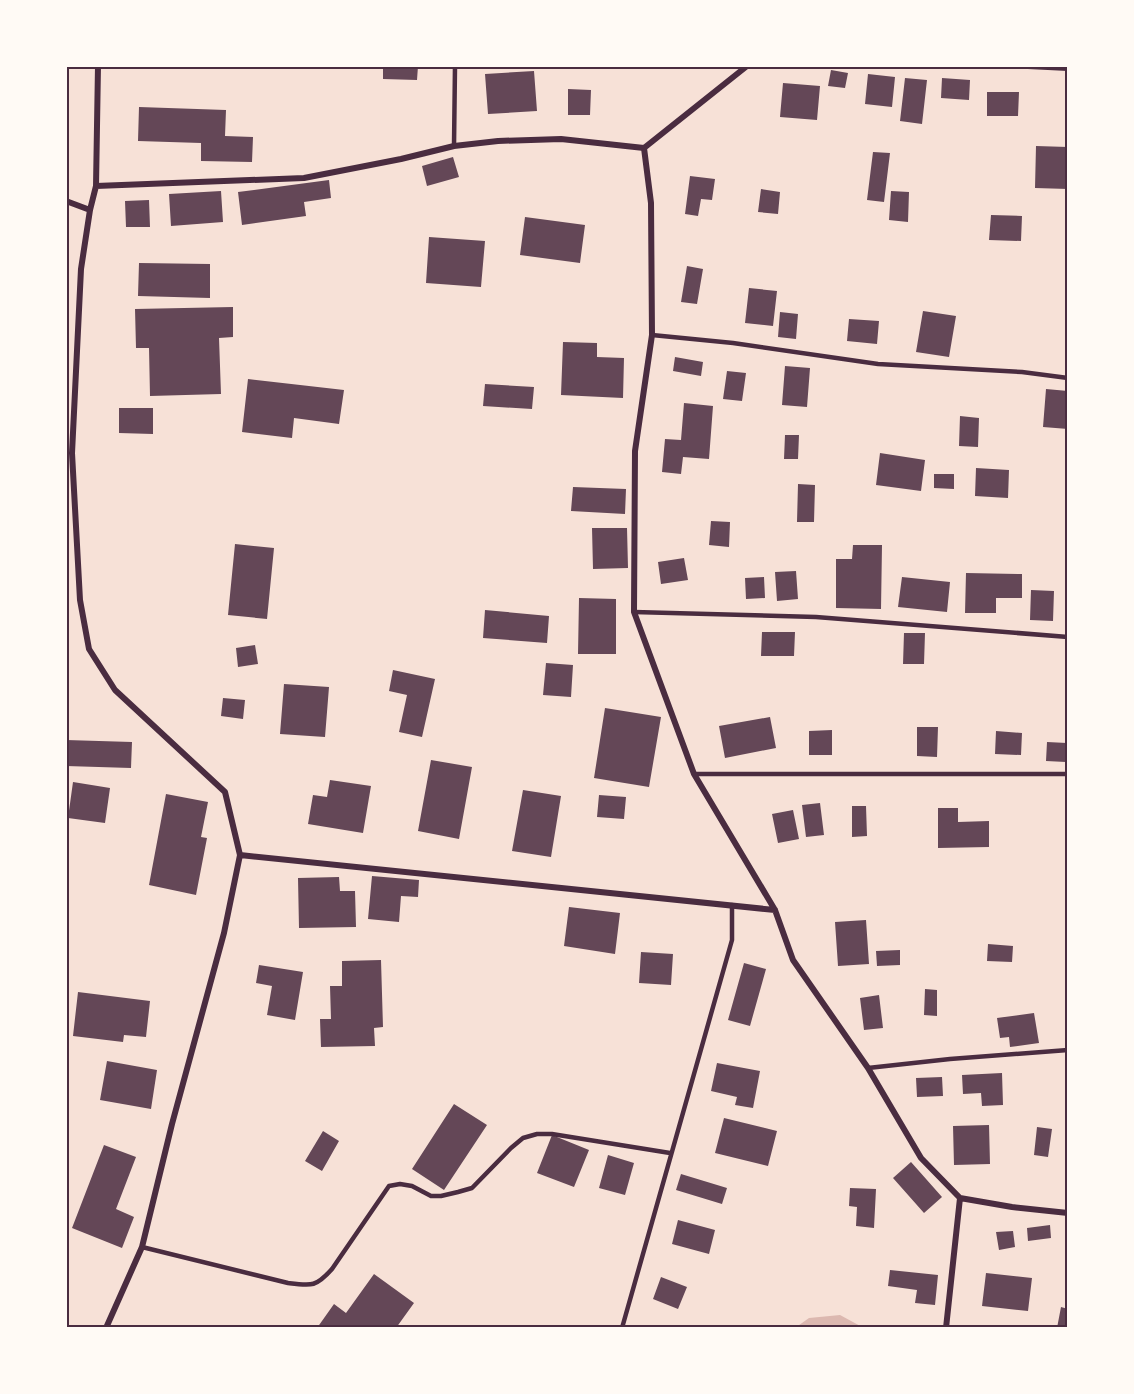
<svg xmlns="http://www.w3.org/2000/svg" width="1134" height="1394" font-family="'Roboto Condensed',sans-serif">
  <style>
    .water { fill: #dcb8b0 }
    .building { fill: #644757 }
    .lines { fill: none; stroke-linecap: round; stroke-linejoin: round }
    .service { stroke: #4a2c40; stroke-width: 4.5 }
    .minor { stroke: #4a2c40; stroke-width: 6 }
    .neatline { fill: none; stroke: #4a2c40; stroke-width: 2 }
  </style>
  <rect width="100%" height="100%" fill="#f7e1d7"/>
  <path class="water" d="M 840,1315 L 864,1328 L 795,1328 L 809,1318 Z"/>
  <path class="building" d="M 383,66 L 418,66 L 417,80 L 383,79 Z
    M 831,70 L 848,73 L 845,88 L 828,86 Z
    M 534,71 L 537,111 L 488,114 L 485,74 Z
    M 868,74 L 895,77 L 892,107 L 865,104 Z
    M 905,78 L 927,80 L 922,124 L 900,121 Z
    M 942,78 L 970,80 L 969,100 L 941,98 Z
    M 783,83 L 820,86 L 817,120 L 780,117 Z
    M 568,89 L 591,90 L 590,115 L 568,115 Z
    M 987,92 L 1019,92 L 1018,116 L 987,116 Z
    M 139,107 L 226,110 L 225,136 L 253,137 L 252,162 L 201,161 L 201,143 L 138,141 Z
    M 1036,146 L 1068,147 L 1068,189 L 1035,188 Z
    M 873,152 L 890,153 L 884,202 L 867,200 Z
    M 453,157 L 459,177 L 427,186 L 422,166 Z
    M 690,176 L 715,179 L 712,200 L 701,199 L 698,216 L 685,214 Z
    M 329,180 L 331,198 L 304,202 L 306,216 L 242,225 L 238,192 Z
    M 761,189 L 780,192 L 778,214 L 758,212 Z
    M 221,191 L 223,222 L 171,226 L 169,194 Z
    M 891,191 L 909,192 L 908,222 L 889,220 Z
    M 149,200 L 150,227 L 126,227 L 125,201 Z
    M 991,215 L 1022,216 L 1021,241 L 989,240 Z
    M 525,217 L 585,225 L 580,263 L 520,255 Z
    M 429,237 L 485,241 L 481,287 L 426,283 Z
    M 139,263 L 210,264 L 210,298 L 138,296 Z
    M 687,266 L 703,269 L 697,304 L 681,302 Z
    M 749,288 L 777,291 L 773,326 L 745,323 Z
    M 233,307 L 233,337 L 219,338 L 221,394 L 150,396 L 149,348 L 136,348 L 135,309 Z
    M 923,311 L 956,316 L 949,357 L 916,352 Z
    M 780,312 L 798,314 L 796,339 L 778,337 Z
    M 849,319 L 879,321 L 877,344 L 847,341 Z
    M 563,342 L 597,343 L 597,357 L 624,358 L 623,398 L 561,395 Z
    M 675,357 L 703,362 L 701,376 L 673,371 Z
    M 785,366 L 810,368 L 807,407 L 782,405 Z
    M 727,371 L 746,373 L 742,401 L 723,399 Z
    M 248,379 L 344,390 L 339,424 L 294,418 L 292,438 L 242,432 Z
    M 485,384 L 534,387 L 532,409 L 483,406 Z
    M 1046,389 L 1068,391 L 1068,429 L 1043,427 Z
    M 684,403 L 713,406 L 709,459 L 683,457 L 681,474 L 662,472 L 665,439 L 681,440 Z
    M 119,408 L 153,408 L 153,434 L 119,433 Z
    M 960,416 L 979,418 L 978,447 L 959,446 Z
    M 785,435 L 799,435 L 798,459 L 784,459 Z
    M 880,453 L 925,460 L 921,491 L 876,485 Z
    M 976,468 L 1009,470 L 1008,498 L 975,496 Z
    M 934,474 L 954,474 L 954,489 L 934,488 Z
    M 798,484 L 815,485 L 814,522 L 797,522 Z
    M 573,487 L 626,489 L 625,514 L 571,511 Z
    M 711,521 L 730,522 L 729,547 L 709,545 Z
    M 592,528 L 627,528 L 628,568 L 593,569 Z
    M 235,544 L 274,548 L 267,619 L 228,615 Z
    M 853,545 L 882,545 L 881,609 L 836,608 L 836,559 L 852,559 Z
    M 684,558 L 688,580 L 661,584 L 658,562 Z
    M 796,571 L 798,599 L 777,601 L 775,572 Z
    M 966,573 L 1022,574 L 1022,598 L 996,598 L 996,613 L 965,613 Z
    M 764,577 L 765,598 L 746,599 L 745,578 Z
    M 902,577 L 950,582 L 947,612 L 898,607 Z
    M 1031,590 L 1054,591 L 1053,621 L 1030,620 Z
    M 579,598 L 616,599 L 616,654 L 578,654 Z
    M 485,610 L 549,616 L 547,643 L 483,638 Z
    M 762,632 L 795,632 L 794,656 L 761,656 Z
    M 904,633 L 925,633 L 924,664 L 903,664 Z
    M 255,645 L 258,664 L 238,667 L 236,648 Z
    M 546,663 L 573,665 L 571,697 L 543,695 Z
    M 393,670 L 435,679 L 422,737 L 399,732 L 407,695 L 389,691 Z
    M 284,684 L 329,687 L 325,737 L 280,734 Z
    M 223,698 L 245,700 L 243,719 L 221,716 Z
    M 605,708 L 661,717 L 649,787 L 594,778 Z
    M 770,717 L 776,748 L 725,758 L 719,726 Z
    M 917,727 L 938,727 L 937,757 L 917,756 Z
    M 832,730 L 832,755 L 809,755 L 809,731 Z
    M 996,731 L 1022,733 L 1021,755 L 995,754 Z
    M 66,740 L 132,742 L 131,768 L 66,766 Z
    M 1047,742 L 1067,743 L 1066,762 L 1046,761 Z
    M 431,760 L 472,767 L 459,839 L 418,831 Z
    M 330,780 L 371,786 L 363,833 L 308,824 L 313,795 L 327,797 Z
    M 73,782 L 110,788 L 105,823 L 68,818 Z
    M 523,790 L 561,796 L 551,857 L 512,851 Z
    M 166,794 L 208,802 L 201,837 L 207,838 L 196,895 L 149,885 Z
    M 599,795 L 626,797 L 624,819 L 597,817 Z
    M 820,803 L 824,835 L 806,837 L 802,805 Z
    M 852,806 L 866,806 L 867,836 L 852,837 Z
    M 938,808 L 958,808 L 958,822 L 989,821 L 989,847 L 938,848 Z
    M 793,810 L 799,839 L 778,843 L 772,814 Z
    M 372,876 L 419,880 L 418,897 L 401,896 L 399,922 L 368,919 Z
    M 339,877 L 340,891 L 355,891 L 356,927 L 299,928 L 298,878 Z
    M 569,907 L 620,913 L 615,954 L 564,946 Z
    M 866,920 L 869,964 L 838,966 L 835,922 Z
    M 988,944 L 1013,946 L 1012,962 L 987,961 Z
    M 900,950 L 900,965 L 877,966 L 876,951 Z
    M 641,952 L 673,954 L 671,985 L 639,983 Z
    M 381,960 L 383,1027 L 374,1028 L 375,1046 L 321,1047 L 320,1019 L 331,1019 L 330,986 L 342,986 L 342,961 Z
    M 744,963 L 766,969 L 750,1026 L 728,1020 Z
    M 259,965 L 303,972 L 295,1020 L 267,1015 L 272,986 L 256,983 Z
    M 925,989 L 937,990 L 937,1016 L 924,1015 Z
    M 78,992 L 150,1001 L 146,1037 L 124,1035 L 123,1042 L 73,1036 Z
    M 879,995 L 883,1028 L 864,1030 L 860,998 Z
    M 1034,1013 L 1039,1043 L 1010,1047 L 1009,1037 L 1000,1038 L 997,1018 Z
    M 107,1061 L 157,1070 L 151,1109 L 100,1100 Z
    M 717,1063 L 760,1071 L 753,1108 L 735,1105 L 737,1097 L 711,1091 Z
    M 1002,1073 L 1003,1105 L 982,1106 L 981,1093 L 963,1094 L 962,1075 Z
    M 942,1077 L 943,1096 L 917,1097 L 916,1078 Z
    M 454,1104 L 487,1125 L 444,1190 L 412,1169 Z
    M 724,1118 L 777,1131 L 768,1166 L 715,1153 Z
    M 989,1125 L 990,1164 L 954,1165 L 953,1126 Z
    M 1037,1127 L 1052,1129 L 1048,1157 L 1034,1155 Z
    M 323,1131 L 339,1141 L 322,1171 L 305,1161 Z
    M 552,1135 L 589,1150 L 574,1187 L 537,1173 Z
    M 104,1145 L 136,1157 L 116,1209 L 134,1217 L 122,1248 L 72,1228 Z
    M 608,1155 L 634,1163 L 625,1195 L 599,1188 Z
    M 911,1162 L 942,1197 L 924,1213 L 893,1178 Z
    M 681,1174 L 727,1188 L 722,1204 L 676,1190 Z
    M 850,1188 L 876,1189 L 874,1228 L 856,1226 L 857,1207 L 849,1206 Z
    M 678,1220 L 715,1230 L 709,1254 L 672,1244 Z
    M 1050,1225 L 1051,1238 L 1028,1241 L 1027,1228 Z
    M 1013,1231 L 1015,1247 L 999,1250 L 996,1232 Z
    M 890,1270 L 938,1275 L 935,1305 L 915,1303 L 917,1290 L 888,1286 Z
    M 986,1273 L 1032,1278 L 1028,1311 L 982,1306 Z
    M 374,1274 L 414,1303 L 396,1328 L 317,1328 L 334,1304 L 346,1313 Z
    M 661,1277 L 687,1287 L 678,1309 L 653,1299 Z
    M 1061,1307 L 1068,1309 L 1068,1328 L 1057,1328 Z"/>
  <g class="lines">
    <path class="service" d="M 454,146 L 455,66
      M 652,335 L 733,343 L 878,364 L 1022,372 L 1068,378
      M 634,612 L 816,617 L 1068,637
      M 694,774 L 1068,774
      M 868,1068 L 950,1059 L 1068,1050
      M 142,1247 L 288,1283 C 312,1286 316,1287 332,1269 L 389,1186 L 400,1184 L 412,1186 L 431,1196 L 441,1196 L 458,1192 L 472,1188 L 511,1148 L 523,1138 L 537,1134 L 552,1134 L 670,1153
      M 622,1328 L 732,940 L 732,905"/>
    <path class="minor" d="M 98,66 L 96,186 L 90,210 L 81,269 L 72,453 L 80,600 L 89,649 L 115,690 L 225,792 L 240,855 L 224,933 L 172,1124 L 142,1247 L 106,1328
      M 747,66 L 644,148 L 651,203 L 652,335 L 635,451 L 634,612 L 694,774 L 775,910 L 793,960 L 868,1068 L 921,1158 L 960,1198 L 946,1328
      M 1028,66 L 1068,68
      M 96,186 L 304,178 L 401,159 L 454,146 L 498,141 L 561,139 L 644,148
      M 66,201 L 90,210
      M 240,855 L 775,910
      M 960,1198 L 1012,1207 L 1068,1213"/>
  </g>
  <rect width="1134" height="1394" fill="none" stroke="#fffaf5" stroke-width="135"/>
  <rect x="68" y="68" width="998" height="1258" class="neatline"/>
</svg>
